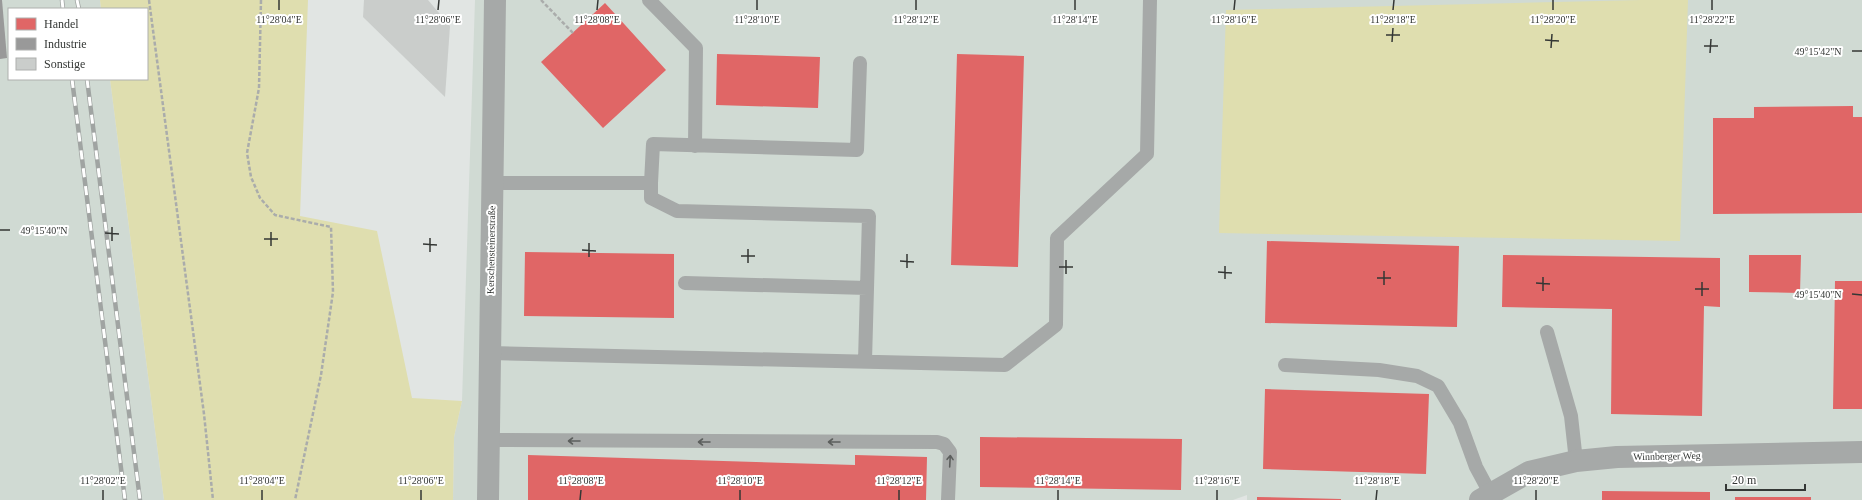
<svg xmlns="http://www.w3.org/2000/svg" width="1862" height="500" font-family="'Times New Roman',serif">
  <style>
    .built { fill: #d0dad3 }
    .green { fill: #dfdeaf }
    .shops { fill: #e06666 }
    .industry { fill: #999 }
    .building { fill: #cacdcb }
    .lines { fill: none; stroke-linecap: round; stroke-linejoin: round }
    .path { stroke: #aaacab; stroke-width: 2.5; stroke-dasharray: 4 2; stroke-linecap: butt }
    .lane { stroke: #a6a9a8; stroke-width: 14 }
    .street { stroke: #a6a9a8; stroke-width: 22 }
    .rail-casing { stroke: #a0a4a2; stroke-width: 4.5 }
    .rail { stroke: #fff; stroke-width: 3; stroke-dasharray: 9; stroke-linecap: butt }
    .oneway { stroke: #5c5f5d }
    .ticks { fill: none; stroke: #343735; stroke-width: 1.5 }
    .labels { text-anchor: middle; dominant-baseline: central; stroke-width: 4; stroke-linejoin: round; paint-order: stroke }
    .street-label { font-size: 10px; fill: #343735; stroke: #fff }
    .ticks-label { font-size: 10px; text-anchor: middle; fill: #343735; stroke: #fff; stroke-width: 4; stroke-linejoin: round; paint-order: stroke }
  </style>
  <rect width="100%" height="100%" fill="#e1e5e3"/>
  <path class="built" d="M 0,0 L 100,0 L 101,9 L 9,9 L 9,79 L 110,79 L 164,500 L 0,500 Z
    M 475,0 L 1862,0 L 1862,500 L 1247,500 L 1247,495 L 1233,500 L 453,500 L 454,437 L 462,401 Z"/>
  <path class="green" d="M 100,0 L 308,0 L 300,216 L 377,231 L 412,398 L 462,401 L 454,437 L 453,500 L 164,500 L 110,79 L 147,79 L 147,9 L 101,9 Z
    M 1641,0 L 1688,0 L 1680,241 L 1219,233 L 1226,10 Z"/>
  <path class="shops" d="M 605,3 L 666,70 L 603,128 L 541,62 Z
    M 717,54 L 820,57 L 818,108 L 716,105 Z
    M 957,54 L 1024,56 L 1018,267 L 951,265 Z
    M 1853,106 L 1853,117 L 1862,117 L 1862,213 L 1713,214 L 1713,118 L 1754,118 L 1754,107 Z
    M 1267,241 L 1459,246 L 1457,327 L 1265,323 Z
    M 525,252 L 674,254 L 674,318 L 524,316 Z
    M 1503,255 L 1720,258 L 1720,307 L 1704,306 L 1702,416 L 1611,414 L 1612,309 L 1502,307 Z
    M 1749,255 L 1801,255 L 1800,293 L 1749,292 Z
    M 1835,281 L 1862,281 L 1862,409 L 1833,409 Z
    M 1265,389 L 1429,394 L 1426,474 L 1263,469 Z
    M 980,437 L 1182,439 L 1181,490 L 980,487 Z
    M 528,455 L 855,465 L 855,455 L 927,457 L 926,500 L 528,500 Z
    M 1602,491 L 1710,492 L 1710,500 L 1602,500 Z
    M 1257,497 L 1341,499 L 1341,500 L 1257,500 Z
    M 1735,497 L 1811,497 L 1811,500 L 1735,500 Z"/>
  <path class="industry" d="M 0,0 L 2,0 L 7,58 L 0,59 Z"/>
  <path class="building" d="M 364,0 L 428,0 L 450,26 L 445,97 L 363,17 Z"/>
  <g class="lines">
    <path class="path" d="M 149,0 L 204,414 L 213,500
      M 261,0 L 259,88 L 247,153 L 251,177 L 260,198 L 275,215 L 331,227 L 333,292 L 321,375 L 295,500
      M 541,0 L 573,33"/>
    <path class="lane" d="M 649,0 L 696,48 L 695,146
      M 492,183 L 651,183 L 653,144 L 857,150 L 860,63
      M 651,183 L 651,198 L 677,211 L 869,216 L 865,361
      M 685,283 L 867,288
      M 1547,332 L 1571,416 L 1576,461
      M 490,353 L 1005,365 L 1056,325 L 1057,238 L 1147,154 L 1150,0
      M 1285,365 L 1379,370 L 1417,376 L 1438,386 L 1460,423 L 1476,467 L 1490,493
      M 488,440 L 937,442 L 944,444 L 950,452 L 948,500"/>
    <path class="street" d="M 488,500 L 495,0
      M 1480,500 L 1529,472 L 1576,461 L 1617,457 L 1862,452"/>
    <g class="rail-casing">
      <path id="rail" d="M 62,0 L 63,9
        M 77,0 L 79,9
        M 72,79 L 125,500
        M 87,79 L 140,500"/>
    </g>
    <use href="#rail" class="rail"/>
  </g>
  <defs><path id="oneway-shaft" d="M-6 0H5M1.5-3L5.5 0L1.5 3" fill="none" stroke-width="1.6" stroke-linecap="round" stroke-linejoin="round"/></defs>
  <g class="oneway">
    <use href="#oneway-shaft" transform="translate(574 441) rotate(-180)"/>
    <use href="#oneway-shaft" transform="translate(704 442) rotate(-180)"/>
    <use href="#oneway-shaft" transform="translate(834 442) rotate(-180)"/>
    <use href="#oneway-shaft" transform="translate(950 461) rotate(-87)"/>
  </g>
  <path class="ticks" d="M 279,10 L 279,0M 438,10 L 439,0M 597,10 L 598,0M 757,10 L 757,0M 916,10 L 916,0M 1075,10 L 1075,0M 1234,10 L 1235,0M 1393,10 L 1394,0M 1553,10 L 1553,0M 1712,10 L 1712,0M 1386,35 L 1400,35M 1545,40 L 1559,41M 1392,42 L 1393,28M 1704,46 L 1718,46M 1551,48 L 1552,34M 1852,51 L 1862,51M 1710,53 L 1711,39M 0,230 L 10,230M 105,233 L 119,234M 264,239 L 278,239M 112,241 L 112,227M 423,244 L 437,245M 271,246 L 271,232M 582,250 L 596,251M 430,252 L 430,238M 741,256 L 755,256M 589,257 L 589,243M 900,261 L 914,262M 748,263 L 748,249M 1059,267 L 1073,267M 907,268 L 907,254M 1218,272 L 1232,273M 1066,274 L 1066,260M 1377,278 L 1391,278M 1225,279 L 1225,266M 1536,283 L 1550,284M 1384,285 L 1384,271M 1695,289 L 1709,289M 1543,291 L 1543,277M 1852,294 L 1862,295M 1702,296 L 1702,282M 103,500 L 103,490M 262,500 L 262,490M 421,500 L 421,490M 580,500 L 581,490M 740,500 L 740,490M 899,500 L 899,490M 1058,500 L 1058,490M 1217,500 L 1217,490M 1376,500 L 1377,490M 1536,500 L 1536,490"/>
  <g class="labels">
    <g class="street-label">
      <text transform="translate(491 250) rotate(-89)">Kerschensteinerstraße</text>
      <text transform="translate(1667 456) rotate(-1)">Winnberger Weg</text>
    </g>
  </g>
  <g class="ticks-label">
    <text x="279" y="23">11°28'04"E</text>
    <text x="438" y="23">11°28'06"E</text>
    <text x="597" y="23">11°28'08"E</text>
    <text x="757" y="23">11°28'10"E</text>
    <text x="916" y="23">11°28'12"E</text>
    <text x="1075" y="23">11°28'14"E</text>
    <text x="1234" y="23">11°28'16"E</text>
    <text x="1393" y="23">11°28'18"E</text>
    <text x="1553" y="23">11°28'20"E</text>
    <text x="1712" y="23">11°28'22"E</text>
    <text x="1818" y="55">49°15'42"N</text>
    <text x="44" y="234">49°15'40"N</text>
    <text x="1818" y="298">49°15'40"N</text>
    <text x="103" y="484">11°28'02"E</text>
    <text x="262" y="484">11°28'04"E</text>
    <text x="421" y="484">11°28'06"E</text>
    <text x="581" y="484">11°28'08"E</text>
    <text x="740" y="484">11°28'10"E</text>
    <text x="899" y="484">11°28'12"E</text>
    <text x="1058" y="484">11°28'14"E</text>
    <text x="1217" y="484">11°28'16"E</text>
    <text x="1377" y="484">11°28'18"E</text>
    <text x="1536" y="484">11°28'20"E</text>
  </g>
  <rect x="8" y="8" width="140" height="72" fill="#ffffff" stroke="#aeafae"/>
  <rect x="16" y="18" width="20" height="12" fill="#e06666" stroke="#aeafae"/>
  <text x="44" y="28" font-size="12" fill="#343735">Handel</text>
  <rect x="16" y="38" width="20" height="12" fill="#999999" stroke="#aeafae"/>
  <text x="44" y="48" font-size="12" fill="#343735">Industrie</text>
  <rect x="16" y="58" width="20" height="12" fill="#cacdcb" stroke="#aeafae"/>
  <text x="44" y="68" font-size="12" fill="#343735">Sonstige</text>
  <path d="M1726 484v6h79v-6" fill="none" stroke="#343735" stroke-width="2"/>
  <text x="1732" y="484" font-size="12" fill="#343735" stroke="#ffffff" stroke-width="3" paint-order="stroke">20 m</text>
</svg>
